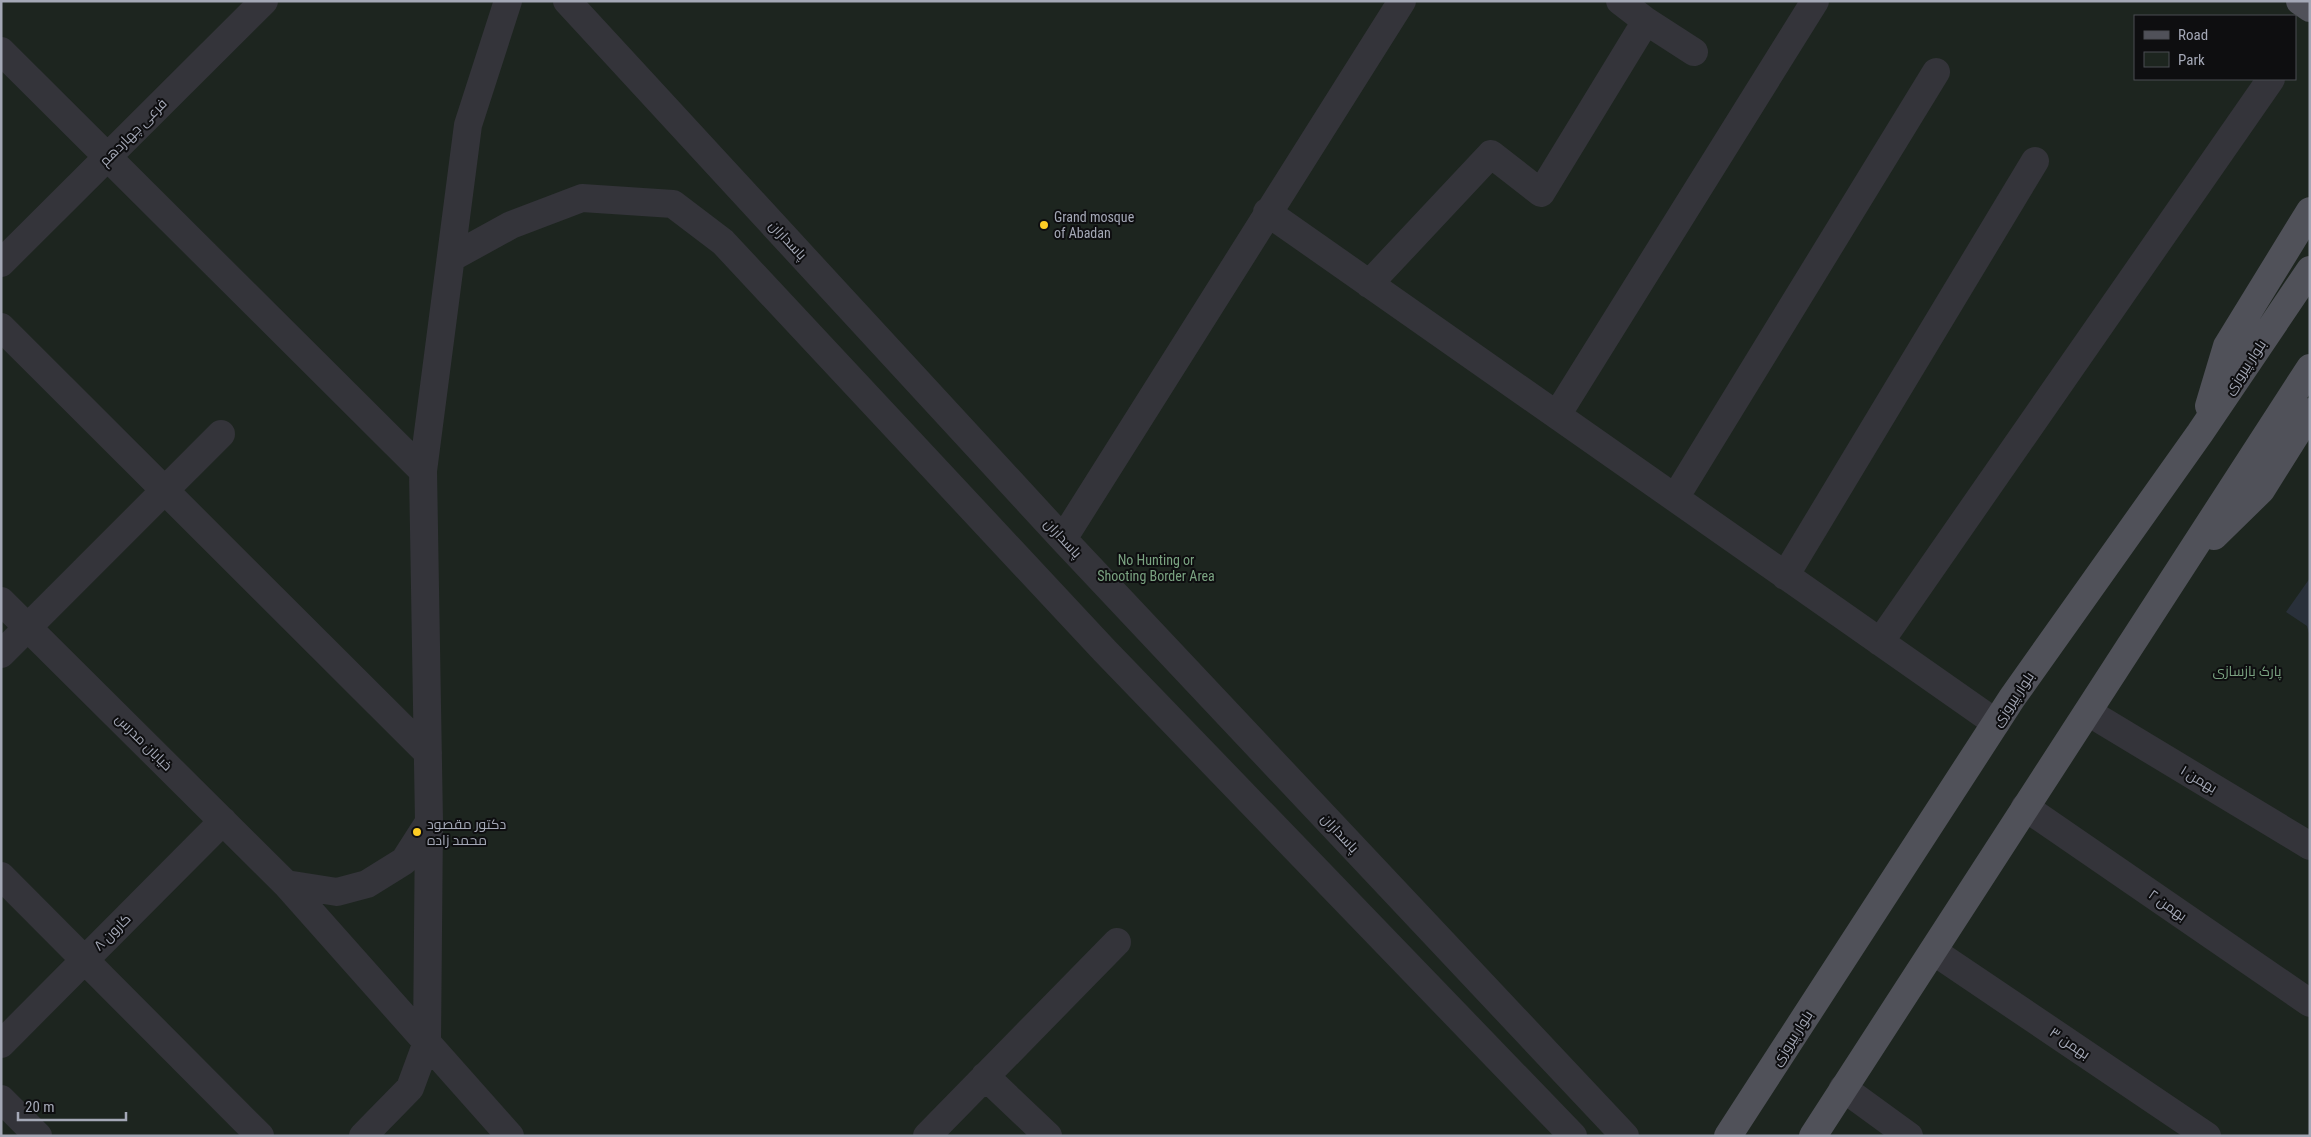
<svg xmlns="http://www.w3.org/2000/svg" width="2311" height="1137" font-family="'Roboto Condensed',Cairo,sans-serif">
  <style>
    .green { fill: #1d251f; fill-rule: evenodd }
    .water { fill: #29303a }
    .lines { fill: none; stroke-linecap: round; stroke-linejoin: round }
    .minor { stroke: #34343a; stroke-width: 28 }
    .major { stroke: #505159; stroke-width: 28 }
    .poi-dot { fill: #fccc25; stroke: #0e0e10; stroke-width: 2 }
    .labels { text-anchor: middle; dominant-baseline: central; stroke-width: 4; stroke-linejoin: round; paint-order: stroke }
    .street-label { font-size: 14px; fill: #a4a8b6; stroke: #0e0e10 }
    .poi-label { font-size: 14px; fill: #a4a8b6; stroke: #0e0e10; text-anchor: start }
    .park-label { font-size: 14px; fill: #7aa381; stroke: #0e0e10 }
  </style>
  <rect width="100%" height="100%" fill="#131315"/>
  <path class="green" d="M 1,1 L 2310,1 L 2310,1136 L 1,1136 ZM 2135,16 L 2295,16 L 2295,79 L 2135,79 Z"/>
  <path class="water" d="M 2310,578 L 2310,637 L 2307,626 L 2286,612 Z"/>
  <g class="lines">
    <path class="minor" d="M 567,1 L 1063,539 L 1625,1136
      M 1620,1 L 1646,21 L 1694,52
      M 1,51 L 423,471
      M 1267,212 L 1996,723
      M 451,258 L 511,225 L 582,198 L 673,204 L 723,242 L 1104,650 L 1573,1136
      M 1,263 L 264,1
      M 1369,284 L 1491,154 L 1541,193 L 1646,21
      M 1,327 L 428,753
      M 1557,415 L 1815,1
      M 1675,498 L 1936,72
      M 1063,539 L 1402,1
      M 1785,576 L 2035,161
      M 1,601 L 286,884 L 510,1136
      M 1880,642 L 2271,79
      M 1,654 L 221,434
      M 2088,712 L 2310,846
      M 2025,807 L 2310,1003
      M 1,876 L 260,1136
      M 286,884 L 337,892 L 367,884 L 404,861 L 429,822
      M 1933,951 L 2207,1136
      M 1,1044 L 223,821
      M 985,1076 L 1048,1136
      M 1843,1088 L 1909,1136
      M 1,1099 L 38,1136
      M 363,1136 L 410,1088 L 427,1042 L 429,822 L 423,471 L 468,125 L 508,1
      M 927,1136 L 1117,942"/>
    <path class="major" d="M 2300,1 L 2310,8
      M 2209,406 L 2227,346 L 2310,211
      M 2214,536 L 2261,490 L 2310,412
      M 1728,1136 L 2012,698 L 2200,433 L 2310,270
      M 1813,1136 L 2310,368"/>
  </g>
  <g class="poi-dot">
    <circle cx="1044" cy="225" r="5"/>
    <circle cx="417" cy="832" r="5"/>
  </g>
  <g class="labels">
    <g class="street-label">
      <text transform="translate(133 132) rotate(-45)">فرعی چهاردهم</text>
      <text transform="translate(788 240) rotate(47)">پاسداران</text>
      <text transform="translate(2245 367) rotate(-56)">بلوار پیروزی</text>
      <text transform="translate(1063 538) rotate(47)">پاسداران</text>
      <text transform="translate(2013 699) rotate(-56)">بلوار پیروزی</text>
      <text transform="translate(144 742) rotate(45)">خیابان مدرس</text>
      <text transform="translate(2199 779) rotate(31)">بهمن ۱</text>
      <text transform="translate(1340 833) rotate(47)">پاسداران</text>
      <text transform="translate(2168 905) rotate(35)">بهمن ۲</text>
      <text transform="translate(112 932) rotate(-45)">کارون ۸</text>
      <text transform="translate(1792 1038) rotate(-57)">بلوار پیروزی</text>
      <text transform="translate(2070 1043) rotate(34)">بهمن ۳</text>
    </g>
    <g class="poi-label">
      <text x="1054" y="217">Grand mosque<tspan x="1054" dy="16">of Abadan</tspan></text>
      <text x="427" y="824">دكتور مقصود<tspan x="427" dy="16">محمد زاده</tspan></text>
    </g>
    <g class="park-label">
      <text x="1156" y="560">No Hunting or<tspan x="1156" dy="16">Shooting Border Area</tspan></text>
      <text x="2247" y="671">پارک بازسازی</text>
    </g>
  </g>
  <rect width="2311" height="1137" fill="none" stroke="#a4a8b6" stroke-width="5"/>
  <rect x="2134" y="15" width="162" height="65" fill="#0e0e10" stroke="#4a4c52"/>
  <rect x="2144" y="31" width="25" height="8" fill="#505159" stroke="#4a4c52"/>
  <text x="2178" y="40" font-size="15" fill="#a4a8b6">Road</text>
  <rect x="2144" y="52" width="25" height="15" fill="#1d251f" stroke="#4a4c52"/>
  <text x="2178" y="65" font-size="15" fill="#a4a8b6">Park</text>
  <path d="M18 1112v8h108v-8" fill="none" stroke="#a4a8b6" stroke-width="2.5"/>
  <text x="25" y="1112" font-size="15" fill="#a4a8b6" stroke="#0e0e10" stroke-width="4" paint-order="stroke">20 m</text>
</svg>
